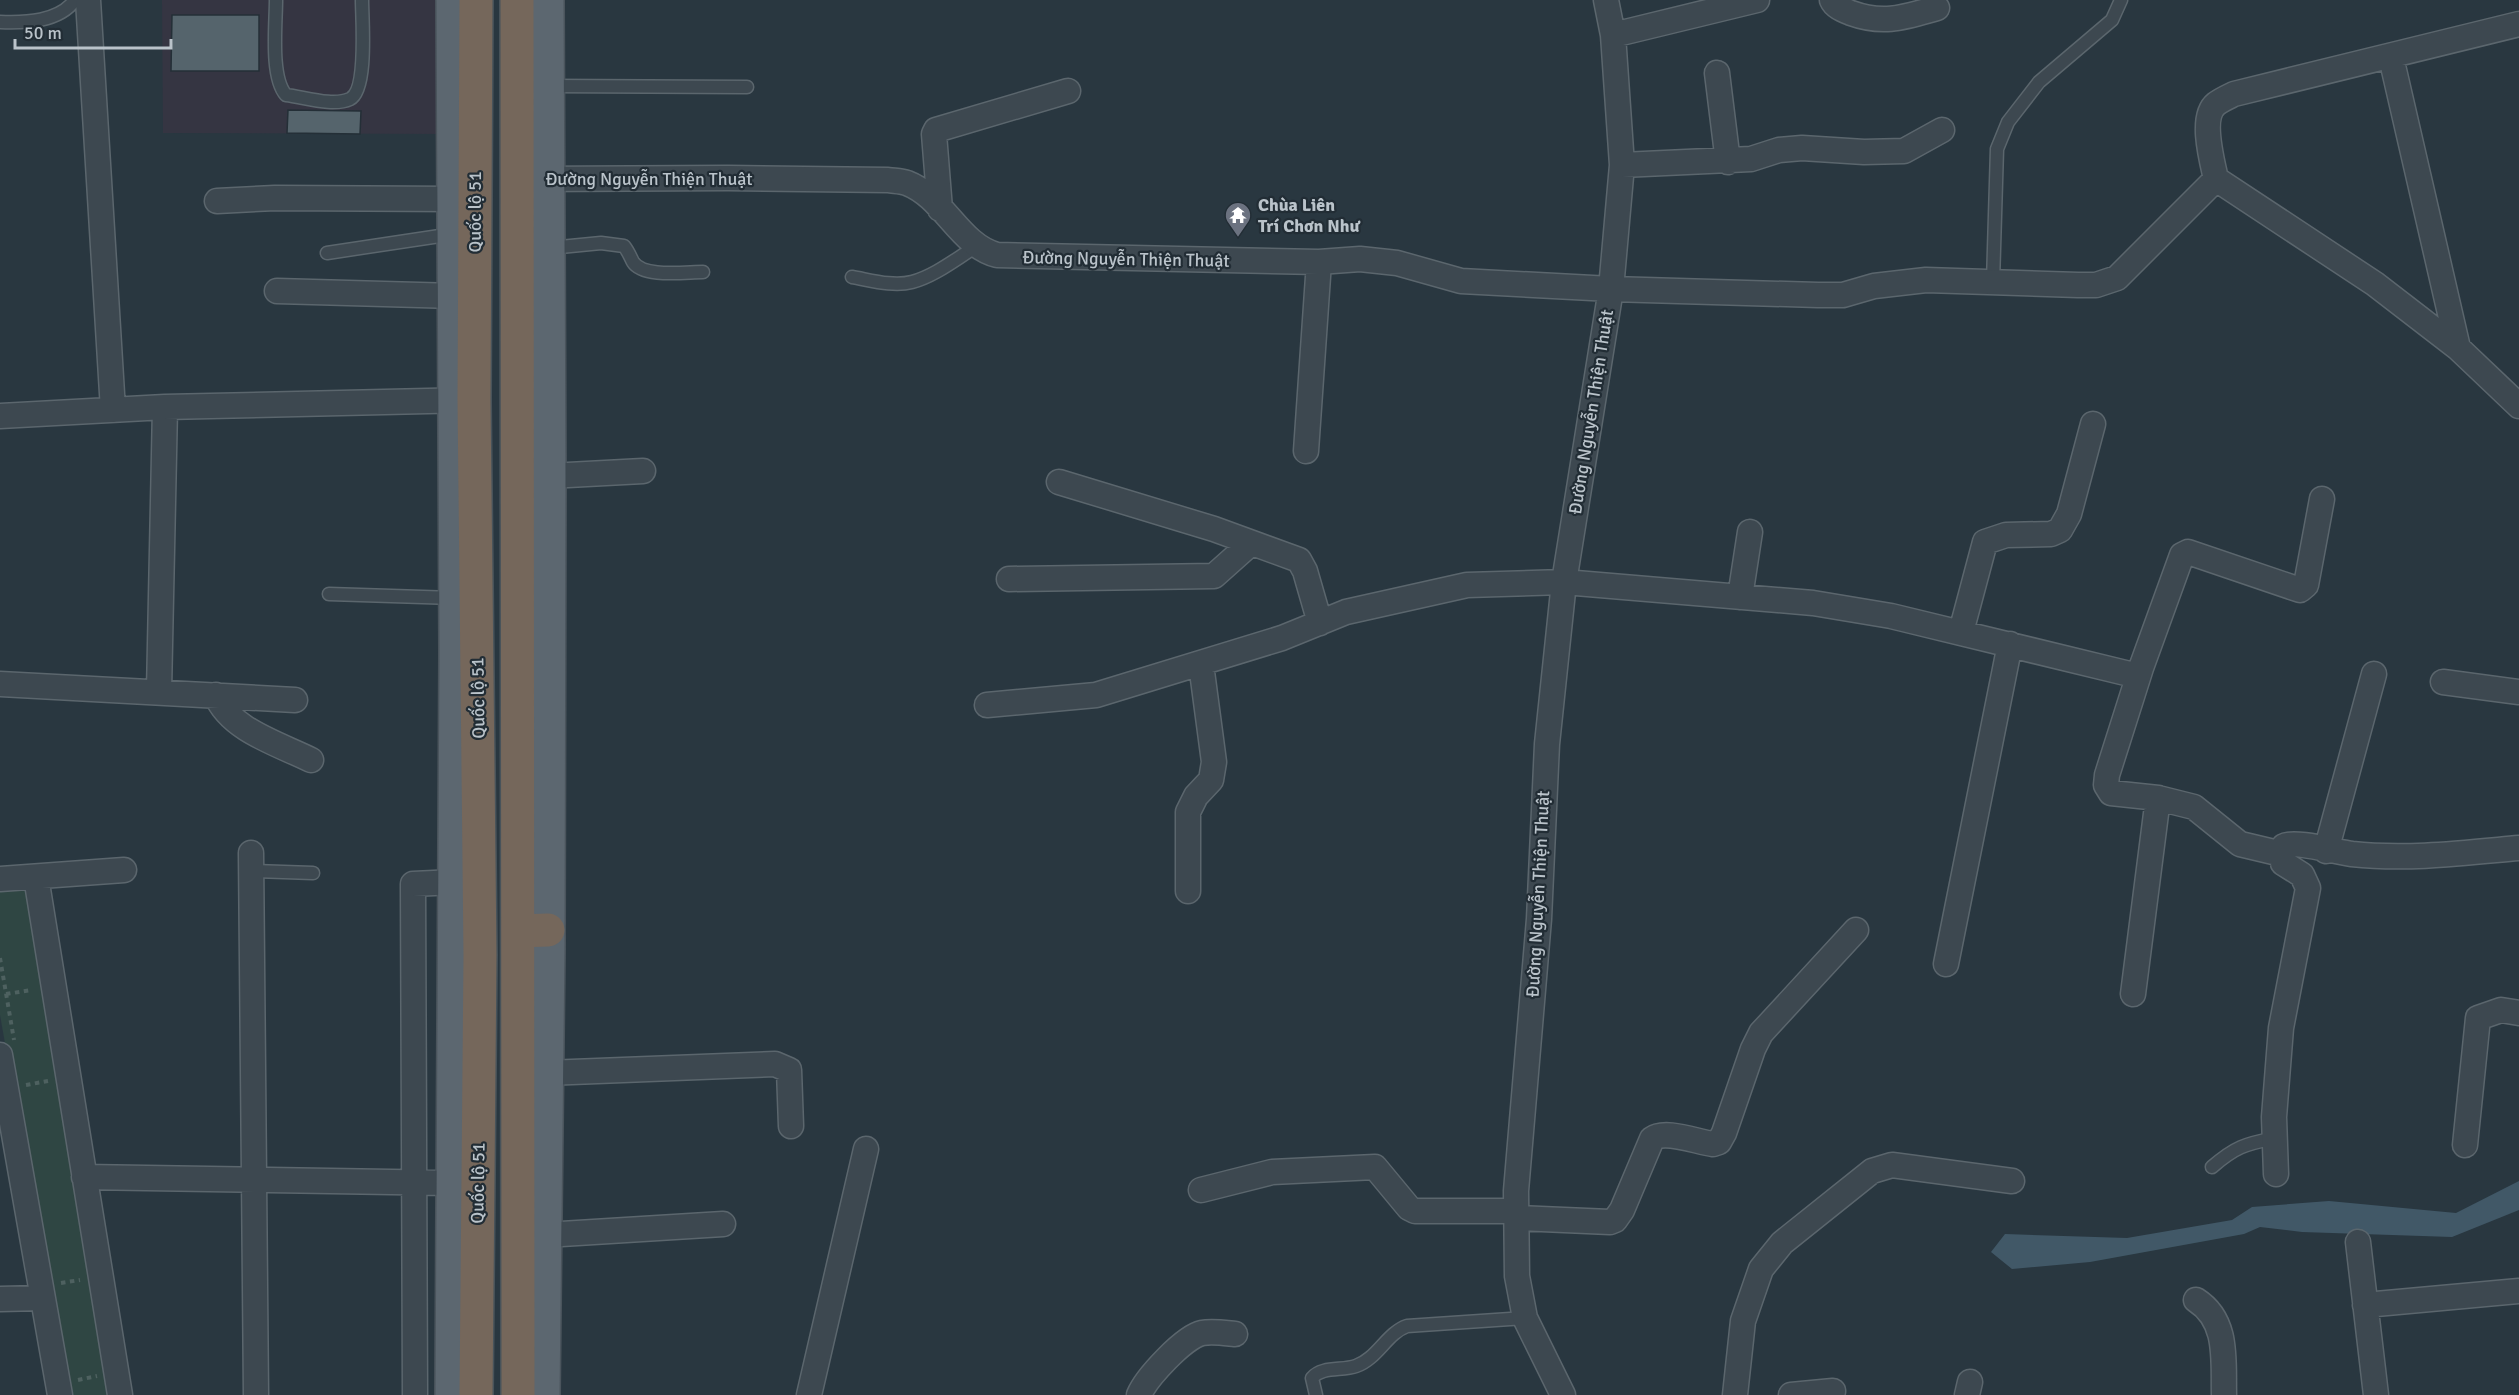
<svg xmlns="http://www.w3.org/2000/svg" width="2519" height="1395" font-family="Signika,sans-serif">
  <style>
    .medical { fill: #353542 }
    .green { fill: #2f4643 }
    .water { fill: #415867 }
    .building { fill: #55646c; stroke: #242f37; stroke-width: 1.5 }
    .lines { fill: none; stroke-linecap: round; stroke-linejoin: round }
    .lane-casing { stroke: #5b666d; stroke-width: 15 }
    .street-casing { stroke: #5b666d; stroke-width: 27 }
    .primary-casing { stroke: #4a545c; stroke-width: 36 }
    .highway-casing { stroke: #48535a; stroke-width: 36 }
    .path { stroke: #4e6160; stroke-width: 4; stroke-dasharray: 4.5 4.5; stroke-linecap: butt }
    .lane { stroke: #3d4850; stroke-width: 12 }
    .street { stroke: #3d4850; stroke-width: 24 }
    .primary { stroke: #5c6770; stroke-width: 33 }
    .highway { stroke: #75675b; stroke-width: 33 }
    .labels { text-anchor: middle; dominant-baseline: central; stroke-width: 4.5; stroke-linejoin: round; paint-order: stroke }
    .street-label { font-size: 18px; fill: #bac3ca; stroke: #222d35 }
    .poi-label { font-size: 18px; font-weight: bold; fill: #bac3ca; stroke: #222d35; text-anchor: start }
  </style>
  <rect width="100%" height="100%" fill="#293740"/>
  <path class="medical" d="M 162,0 L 441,0 L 442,134 L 163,133 Z"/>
  <path class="green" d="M 30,884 L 113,1395 L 67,1395 L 0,1015 L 0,886 Z"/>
  <path class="water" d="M 2519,1181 L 2519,1210 L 2452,1237 L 2302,1232 L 2260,1227 L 2244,1234 L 2090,1262 L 2012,1269 L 1991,1252 L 2005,1234 L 2127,1238 L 2232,1220 L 2252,1207 L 2329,1201 L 2456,1213 Z"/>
  <path class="building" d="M 172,15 L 259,15 L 259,71 L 171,71 Z
    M 288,110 L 361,111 L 360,134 L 287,133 Z"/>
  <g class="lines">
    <g class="lane-casing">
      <path id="lane" d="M 276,0 C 276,24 270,77 286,95 C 304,97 333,107 350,99 C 368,90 362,19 362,0
        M 0,22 C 25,23 59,22 75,0
        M 548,86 L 747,87
        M 550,248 L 601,243 L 624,246 C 628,251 630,256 633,262 C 643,278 685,272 703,272
        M 327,253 L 453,234
        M 852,277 C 870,280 893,287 912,282 C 935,276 957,258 977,246
        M 1993,282 L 1997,149 L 2008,122 L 2039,82 L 2112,20 L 2121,0
        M 329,594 L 454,598
        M 252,871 L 313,873
        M 2212,1167 C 2235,1147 2245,1144 2275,1138
        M 1316,1395 L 1312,1378 C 1322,1366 1342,1371 1356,1366 C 1377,1359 1387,1333 1407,1326 L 1525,1318"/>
    </g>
    <g class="street-casing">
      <path id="street" d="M 88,0 L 113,410
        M 1606,0 L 1613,35 L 1622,165 L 1611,289 L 1818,295 L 1843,295 L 1874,286 L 1926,280 L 2078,285 L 2096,285 L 2117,278 L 2216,179 C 2212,161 2200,117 2216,104 C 2221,100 2228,97 2234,94 L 2519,24
        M 1832,0 C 1835,7 1844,10 1851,13 C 1884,25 1905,17 1937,8
        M 1613,35 L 1757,0
        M 2391,57 L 2458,348
        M 1717,73 L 1728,162
        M 1622,165 L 1751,159 L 1779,150 L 1802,148 L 1864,152 L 1904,151 L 1942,130
        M 533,179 L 728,178 L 888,180 C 894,181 901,181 907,183 C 944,197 959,245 997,255 L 1319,262 L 1360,259 L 1397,263 L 1461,281 L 1611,289 L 1564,582 L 1547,744 L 1539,919 L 1516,1191 L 1517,1276 L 1525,1318 L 1563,1395
        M 2216,179 L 2375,284 L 2458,348 L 2519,406
        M 217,201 L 275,198 L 455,199
        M 940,209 L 934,134 L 936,130 L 1068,91
        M 277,291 L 455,296
        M 0,416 L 165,407 L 471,400
        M 1306,451 L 1319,262
        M 549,476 L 643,471
        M 1059,482 L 1214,529 L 1299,560 L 1305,571 L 1320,623
        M 2322,499 L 2306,585 L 2300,590 L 2188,552 L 2182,555 L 2141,668 L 2107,775 L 2106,785 L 2111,793 L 2158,798 L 2194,807 L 2240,844 L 2282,854 L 2284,846 C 2294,840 2337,852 2352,854 C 2407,860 2464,853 2519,848
        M 1009,579 L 1214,576 L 1251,543
        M 1740,597 L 1750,532
        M 1961,632 L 1985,542 L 2006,535 L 2051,534 L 2060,530 L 2069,514 L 2093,424
        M 2443,682 L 2519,692
        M 0,684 L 295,700
        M 159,692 L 165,407
        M 216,695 C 230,730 279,744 311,760
        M 987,705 L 1096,695 L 1282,638 L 1346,612 L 1467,585 L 1564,582 L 1813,603 L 1891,616 L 2138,676
        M 2326,851 L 2374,674
        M 251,853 L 256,1395
        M 36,877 L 120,1395
        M 0,879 L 124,870
        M 1188,891 L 1188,812 L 1196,796 L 1211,780 L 1214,762 L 1201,664
        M 1946,964 L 2010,644
        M 2133,994 L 2158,798
        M 0,1055 L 60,1395
        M 546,1073 L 775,1064 L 789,1070 L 791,1126
        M 2465,1145 L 2478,1018 L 2501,1010 L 2519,1013
        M 2276,1174 L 2274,1117 L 2281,1028 L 2308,888 L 2302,875 L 2283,863 L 2282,854
        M 84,1177 L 453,1183
        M 1201,1190 L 1272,1172 L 1375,1167 L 1409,1208 L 1415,1211 L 1516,1211
        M 1516,1218 L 1610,1222 L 1615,1220 L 1622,1210 L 1652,1139 C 1665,1129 1697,1142 1713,1144 L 1719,1142 L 1724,1133 L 1753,1049 L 1761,1033 L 1856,930
        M 545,1235 L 723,1224
        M 2358,1242 L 2376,1395
        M 0,1299 L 42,1298
        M 2196,1300 C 2229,1321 2223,1361 2224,1395
        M 2365,1305 L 2519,1291
        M 415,1395 L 413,884 L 455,882
        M 809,1395 L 866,1149
        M 1139,1395 C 1146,1378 1184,1337 1202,1333 C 1212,1331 1225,1333 1235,1334
        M 1735,1395 L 1743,1321 L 1761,1269 L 1782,1243 L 1872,1171 L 1892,1165 L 2012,1181
        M 1791,1395 L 1833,1391
        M 1967,1395 L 1970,1382"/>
    </g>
    <g class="primary-casing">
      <path id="primary" d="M 452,1395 L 456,654 L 453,0
        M 543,1395 L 548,949 L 549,476 L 547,0"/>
    </g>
    <g class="highway-casing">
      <path id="highway" d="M 476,0 L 474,400 L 480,955 L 476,1395
        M 517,0 L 518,1395
        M 519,931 L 548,930"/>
    </g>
    <path class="path" d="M 0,958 L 14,1040
      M 6,994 L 32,990
      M 26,1085 L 48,1081
      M 61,1283 L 80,1280
      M 78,1380 L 97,1376"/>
    <use href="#lane" class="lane"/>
    <use href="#street" class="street"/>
    <use href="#primary" class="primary"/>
    <use href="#highway" class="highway"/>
  </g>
  <defs>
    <g id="temple-pin" transform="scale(1.35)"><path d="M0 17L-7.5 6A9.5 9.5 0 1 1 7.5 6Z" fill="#6b7280" stroke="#222d35"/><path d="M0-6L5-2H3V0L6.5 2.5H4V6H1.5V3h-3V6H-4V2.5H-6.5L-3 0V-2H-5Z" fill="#fff"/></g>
  </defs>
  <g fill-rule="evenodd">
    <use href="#temple-pin" x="1238" y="215"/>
  </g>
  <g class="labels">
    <g class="street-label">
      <text x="649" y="179">Đường Nguyễn Thiện Thuật</text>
      <text transform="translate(475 212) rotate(-90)">Quốc lộ 51</text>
      <text transform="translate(1126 259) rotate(1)">Đường Nguyễn Thiện Thuật</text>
      <text transform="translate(1591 412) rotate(-81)">Đường Nguyễn Thiện Thuật</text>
      <text transform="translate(478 698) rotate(-91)">Quốc lộ 51</text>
      <text transform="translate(1538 894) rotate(-87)">Đường Nguyễn Thiện Thuật</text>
      <text transform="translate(478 1183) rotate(-89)">Quốc lộ 51</text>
    </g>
    <g class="poi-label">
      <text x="1258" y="205">Chùa Liên<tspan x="1258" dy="21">Trí Chơn Như</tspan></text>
    </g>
  </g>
  <path d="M15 39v9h156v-9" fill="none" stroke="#bac3ca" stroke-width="3"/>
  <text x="24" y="39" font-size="18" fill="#bac3ca" stroke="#222d35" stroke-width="4.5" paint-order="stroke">50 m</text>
</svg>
